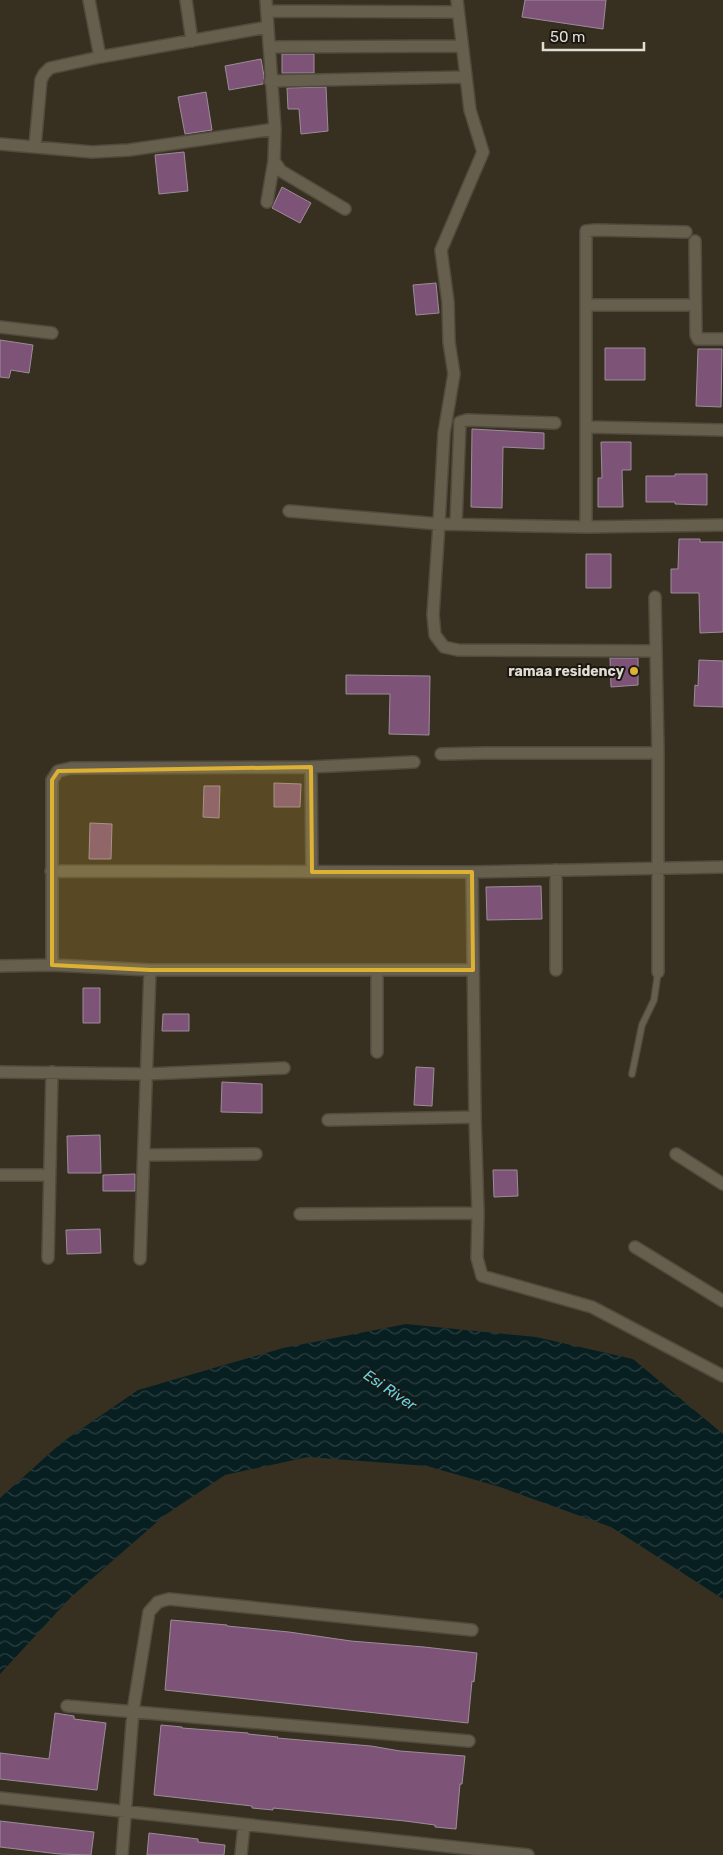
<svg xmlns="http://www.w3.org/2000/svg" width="723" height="1855" font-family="Rubik,sans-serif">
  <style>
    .water { fill: url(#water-waves) }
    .building { fill: #7d5477; stroke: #9c8c99 }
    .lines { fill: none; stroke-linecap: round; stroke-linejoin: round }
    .lane-casing { stroke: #514b3e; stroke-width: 8 }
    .street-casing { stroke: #514b3e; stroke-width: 14 }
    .lane { stroke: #665f4e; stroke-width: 5.5 }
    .street { stroke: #665f4e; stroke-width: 11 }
    .marked { fill: #ddb133; fill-opacity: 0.2; stroke: #ddb133; stroke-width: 4; stroke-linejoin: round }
    .poi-dot { fill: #ddb133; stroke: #1b1812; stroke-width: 2 }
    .labels { text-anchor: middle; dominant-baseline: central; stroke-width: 4; stroke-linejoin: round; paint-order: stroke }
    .poi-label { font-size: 14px; font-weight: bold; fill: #e1ddd3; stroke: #1b1812; text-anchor: end }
    .water-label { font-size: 15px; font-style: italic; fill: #65d2e5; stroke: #1b1812 }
  </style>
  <defs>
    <pattern id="water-waves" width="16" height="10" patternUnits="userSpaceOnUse" patternTransform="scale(1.25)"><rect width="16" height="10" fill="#081f22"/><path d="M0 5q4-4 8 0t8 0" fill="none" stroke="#2c3f41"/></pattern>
  </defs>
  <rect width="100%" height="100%" fill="#373021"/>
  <path class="water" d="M 406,1324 L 536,1337 L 633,1359 L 723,1434 L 723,1599 L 611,1527 L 500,1487 L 427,1466 L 308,1457 L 225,1475 L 165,1515 L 71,1597 L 0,1674 L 0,1498 L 61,1443 L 138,1390 L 283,1348 Z"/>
  <path class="building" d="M 525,0 L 606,0 L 603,29 L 522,17 Z
    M 282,54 L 314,54 L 314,73 L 282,73 Z
    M 261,59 L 264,76 L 263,84 L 229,90 L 225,66 Z
    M 326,87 L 328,131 L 301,134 L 299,109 L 288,109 L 287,88 Z
    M 206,92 L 212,130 L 185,134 L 178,97 Z
    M 184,152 L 188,191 L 159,194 L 155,155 Z
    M 282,187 L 311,203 L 300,223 L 272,208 Z
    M 436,283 L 439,313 L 416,315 L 413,285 Z
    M 0,340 L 33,345 L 29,373 L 11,370 L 9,378 L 0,377 Z
    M 605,348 L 645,348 L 645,380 L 605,380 Z
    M 698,349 L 722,349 L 721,407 L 696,406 Z
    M 472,429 L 544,433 L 544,449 L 503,447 L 502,508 L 471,507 Z
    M 601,442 L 631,442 L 631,470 L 622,470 L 623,507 L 598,507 L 598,478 L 602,478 Z
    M 675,474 L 707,474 L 707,505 L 675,504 L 675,502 L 646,502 L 646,476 L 675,476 Z
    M 679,539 L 700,539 L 700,542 L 723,542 L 723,632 L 700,633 L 699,593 L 671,593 L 671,569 L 678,569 Z
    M 586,554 L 611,554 L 611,588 L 586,588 Z
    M 610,658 L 638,658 L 638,685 L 611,687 Z
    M 699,660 L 723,661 L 723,707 L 694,706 L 695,685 L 698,686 Z
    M 346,675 L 430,676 L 429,735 L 389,734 L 390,694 L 346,694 Z
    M 274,783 L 301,784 L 300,807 L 274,807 Z
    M 204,786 L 220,786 L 219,818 L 203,817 Z
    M 90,823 L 112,824 L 111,859 L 89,859 Z
    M 541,886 L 542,919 L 487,920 L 486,887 Z
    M 83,988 L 100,988 L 100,1023 L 83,1023 Z
    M 163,1014 L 189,1014 L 189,1031 L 162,1031 Z
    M 416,1067 L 434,1068 L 432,1106 L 414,1105 Z
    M 222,1082 L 262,1084 L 262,1113 L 221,1112 Z
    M 100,1135 L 101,1173 L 68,1173 L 67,1136 Z
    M 493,1170 L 517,1170 L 518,1196 L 494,1197 Z
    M 135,1174 L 135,1191 L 103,1191 L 103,1175 Z
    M 100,1229 L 101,1253 L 67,1254 L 66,1230 Z
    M 171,1620 L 227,1625 L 227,1626 L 289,1632 L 351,1641 L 424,1647 L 477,1653 L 474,1682 L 472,1681 L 468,1723 L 165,1690 Z
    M 55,1713 L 74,1716 L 74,1719 L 106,1723 L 97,1790 L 0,1779 L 0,1753 L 49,1759 Z
    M 161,1725 L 182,1727 L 182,1728 L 248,1733 L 248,1734 L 278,1737 L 277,1738 L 371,1746 L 400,1751 L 465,1756 L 462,1784 L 460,1784 L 456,1829 L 435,1827 L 435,1825 L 405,1821 L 273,1808 L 273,1810 L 252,1808 L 252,1806 L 154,1795 Z
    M 0,1821 L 94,1832 L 91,1855 L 59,1854 L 0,1847 Z
    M 149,1833 L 198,1839 L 198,1842 L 225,1845 L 224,1855 L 147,1855 Z"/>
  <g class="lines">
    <g class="lane-casing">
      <path id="lane" d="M 632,1074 L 642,1025 L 654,1000 L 658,972"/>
    </g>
    <g class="street-casing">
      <path id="street" d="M 89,0 L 100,57
        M 186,0 L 192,41
        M 266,0 L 275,129 L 274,161 L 267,202
        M 457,0 L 470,110 L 483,152 L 441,250 L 448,302 L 449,342 L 454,374 L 444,433 L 439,524 L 586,527 L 723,525
        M 267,11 L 458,12
        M 269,47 L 462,46
        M 270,81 L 466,77
        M 0,144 L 92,152 L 129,150 L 275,129
        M 35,146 L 41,80 L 44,74 L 50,68 L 100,57 L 268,27
        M 274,161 L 281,171 L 345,209
        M 695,241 L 696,335 L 698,339 L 723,339
        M 587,305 L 688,305
        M 0,327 L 52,333
        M 587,427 L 723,430
        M 289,511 L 439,524 L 433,615 L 435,635 L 444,647 L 458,650 L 656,651
        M 456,524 L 460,422 L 467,420 L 555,423
        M 586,527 L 586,231 L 596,230 L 686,232
        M 655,597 L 658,753 L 658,972
        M 441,754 L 486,753 L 658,753
        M 311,767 L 312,872
        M 556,870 L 556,970
        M 51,871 L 472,872 L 723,867
        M 472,872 L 475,1117 L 478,1213 L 477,1258 L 482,1276 L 592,1307 L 723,1376
        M 52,965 L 52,780 L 58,771 L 71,768 L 311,767 L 414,762
        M 0,966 L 52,965 L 150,970 L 473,970
        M 377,970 L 377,1052
        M 0,1072 L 147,1074 L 284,1068
        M 328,1120 L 475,1117
        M 676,1154 L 723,1184
        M 145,1155 L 256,1154
        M 0,1175 L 49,1175
        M 300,1214 L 478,1213
        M 635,1247 L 723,1301
        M 48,1258 L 52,1072
        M 140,1259 L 150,970
        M 67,1706 L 469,1741
        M 0,1798 L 528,1855
        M 122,1855 L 133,1711 L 149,1612 L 158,1602 L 169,1599 L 472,1630
        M 241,1855 L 244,1825"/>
    </g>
    <use href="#lane" class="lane"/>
    <use href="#street" class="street"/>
  </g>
  <path class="marked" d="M 311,767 L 312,872 L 472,872 L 473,970 L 150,970 L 52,965 L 52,780 L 58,771 Z"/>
  <circle class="poi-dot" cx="634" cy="671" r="5"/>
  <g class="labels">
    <g class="poi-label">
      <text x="624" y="671">ramaa residency</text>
    </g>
    <g class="water-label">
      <text transform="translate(390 1390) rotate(34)">Esi River</text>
    </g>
  </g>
  <path d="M543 42v8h101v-8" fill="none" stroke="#e1ddd3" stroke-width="2.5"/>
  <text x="550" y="42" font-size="15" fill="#e1ddd3" stroke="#1b1812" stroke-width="4" paint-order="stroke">50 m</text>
</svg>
